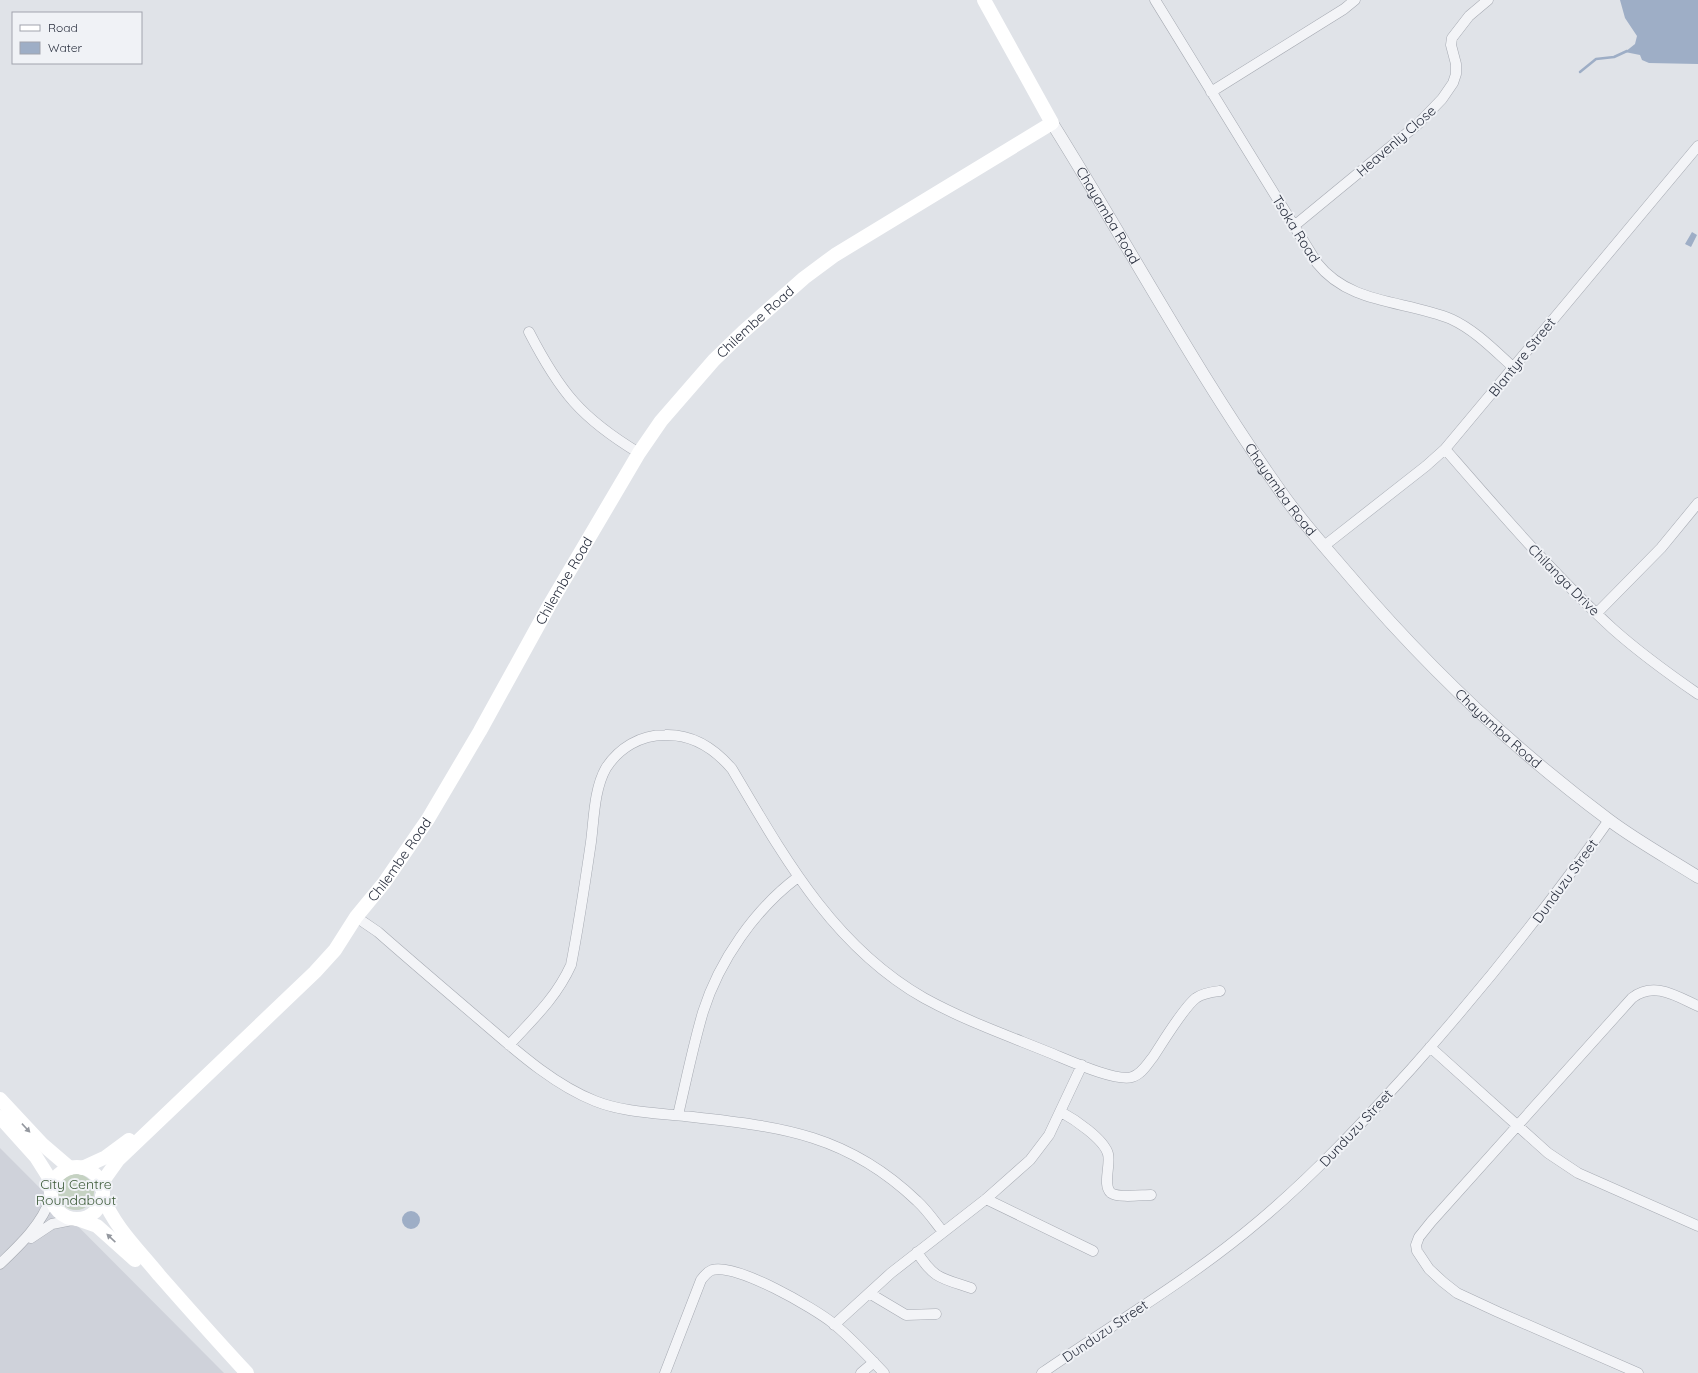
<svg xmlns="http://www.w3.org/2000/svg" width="1698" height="1373" font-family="Quicksand,sans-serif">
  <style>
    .built { fill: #cfd2da }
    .green { fill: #c5d2c2 }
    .water { fill: #9eaec6 }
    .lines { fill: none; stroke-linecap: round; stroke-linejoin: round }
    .stream { stroke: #9eaec6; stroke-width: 2.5 }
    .minor-casing { stroke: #a6aab2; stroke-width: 11 }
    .tertiary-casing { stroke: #a6aab2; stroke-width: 13 }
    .minor { stroke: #f3f4f7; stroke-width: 10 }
    .tertiary { stroke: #f3f4f7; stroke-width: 12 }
    .secondary { stroke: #fff; stroke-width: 14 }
    .oneway { fill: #94989f }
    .labels { text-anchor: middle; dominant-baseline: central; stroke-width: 4; stroke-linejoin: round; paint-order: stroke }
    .street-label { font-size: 14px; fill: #2a303f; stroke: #f0f2f6 }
    .park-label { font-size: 14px; fill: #3c5a38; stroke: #f0f2f6 }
  </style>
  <rect width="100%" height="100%" fill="#e0e3e8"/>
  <path class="built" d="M 0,1148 L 224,1373 L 0,1373 Z"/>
  <path class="green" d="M58 1192a18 18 0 1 1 36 0a18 18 0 1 1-36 0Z"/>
  <path class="water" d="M 1620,0 L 1698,0 L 1698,64 L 1649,63 L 1642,60 L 1640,55 L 1625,52 L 1635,44 L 1637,36 L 1625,18 Z
    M 1692,232 L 1697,235 L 1691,247 L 1685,244 Z
    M402 1220a9 9 0 1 1 18 0a9 9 0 1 1-18 0Z"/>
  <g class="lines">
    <path class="stream" d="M 1580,72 L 1596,59 L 1614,57 L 1627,51"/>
    <g class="minor-casing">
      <path id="minor" d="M 1155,0 L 1317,263 C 1350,305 1405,300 1451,319 C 1475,330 1494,350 1514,368
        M 1211,92 L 1344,9 L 1355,0
        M 1294,226 L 1418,124 L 1442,99 L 1453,83 L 1456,74 L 1456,64 L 1451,45 L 1452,38 L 1469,16 L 1488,0
        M 529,332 C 560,392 581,418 639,453
        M 1445,449 C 1499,511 1553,574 1613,629 C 1640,653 1669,674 1698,694
        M 1324,546 L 1426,466 L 1445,449 L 1698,146
        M 1597,613 L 1661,548 L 1698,503
        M 356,917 L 378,932 C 411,961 445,990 479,1019 C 513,1048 552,1084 595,1101 C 625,1113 660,1113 693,1117 C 783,1127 848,1135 917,1201 C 927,1210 935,1222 943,1232
        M 509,1045 C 533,1019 556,998 571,965 C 579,924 585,883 591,842 C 594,819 594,789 606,768 C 619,748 640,735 665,735 C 693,734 715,749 732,769 C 784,857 833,946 924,998 C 964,1020 1006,1035 1048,1052 C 1066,1059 1115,1082 1132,1077 C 1142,1074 1147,1064 1153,1057 C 1163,1042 1183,1008 1196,998 C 1203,993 1212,992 1220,991
        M 1430,1047 L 1548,1153 L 1578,1173 L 1698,1226
        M 1061,1112 C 1074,1119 1104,1139 1108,1154 C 1111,1165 1102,1185 1111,1193 C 1118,1198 1142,1195 1151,1195
        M 678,1115 C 686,1081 693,1046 703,1012 C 719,961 755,909 798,877
        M 986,1199 L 1093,1251
        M 31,1238 L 52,1224 L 77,1219
        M 917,1252 C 934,1279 941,1278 971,1288
        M 0,1264 C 21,1244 42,1224 51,1197
        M 869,1293 L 906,1315 L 936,1314
        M 834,1325 L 891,1273 L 986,1199 L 1030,1160 L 1049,1135 L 1082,1065
        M 665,1373 L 701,1280 C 704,1276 707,1272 712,1270 C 737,1263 814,1308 834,1324 C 852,1339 868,1356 884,1373
        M 861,1373 L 874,1362
        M 1042,1373 C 1115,1323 1192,1278 1259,1221 C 1315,1174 1363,1122 1412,1068 C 1482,989 1548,907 1609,820
        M 1638,1373 L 1498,1312 L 1457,1293 L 1443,1282 L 1429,1269 L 1417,1251 L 1416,1245 L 1419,1237 L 1431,1222 L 1632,998 C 1654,981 1676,996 1698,1006"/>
    </g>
    <g class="tertiary-casing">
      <g id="tertiary">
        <path id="s1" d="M 1052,123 C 1129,246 1197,374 1281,492 C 1301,521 1325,547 1348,574 C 1426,666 1512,748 1609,820 C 1637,841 1668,858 1698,877"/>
      </g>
    </g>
    <use href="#minor" class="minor"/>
    <use href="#tertiary" class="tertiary"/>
    <g class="secondary">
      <path d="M 0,1099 L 42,1144 L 70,1168"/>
      <path d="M 0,1117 L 36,1157 L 53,1184"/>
      <circle cx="77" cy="1193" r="26"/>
      <path d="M 82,1168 L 106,1157 L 129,1140"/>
      <path id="s2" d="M 102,1189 L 103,1181 L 118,1160 L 315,972 L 335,950 L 356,917 L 384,883 L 428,819 L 480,731 L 550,604 L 639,453 L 661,421 L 714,360 L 743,332 L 804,278 L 835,255 L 1052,123 L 984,0"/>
      <path d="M 102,1196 C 116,1229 137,1248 159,1275 C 188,1308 217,1341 247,1373"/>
      <path d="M 77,1219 L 97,1226 L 135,1260"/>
    </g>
  </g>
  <defs><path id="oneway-solid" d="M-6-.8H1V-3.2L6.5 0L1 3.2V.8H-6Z"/></defs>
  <g class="oneway">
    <use href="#oneway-solid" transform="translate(26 1128) rotate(47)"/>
    <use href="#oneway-solid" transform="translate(111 1238) rotate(-137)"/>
  </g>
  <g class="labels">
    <g class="street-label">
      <text transform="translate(1396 141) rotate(-41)">Heavenly Close</text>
      <text stroke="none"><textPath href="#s1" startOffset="108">Chayamba Road</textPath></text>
      <text transform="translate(1296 229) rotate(58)">Tsoka Road</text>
      <text stroke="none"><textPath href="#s2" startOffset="1095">Chilembe Road</textPath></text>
      <text transform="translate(1522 357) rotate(-51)">Blantyre Street</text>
      <text stroke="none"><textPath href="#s1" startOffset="432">Chayamba Road</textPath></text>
      <text transform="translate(1564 580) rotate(45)">Chilanga Drive</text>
      <text stroke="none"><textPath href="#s2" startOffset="771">Chilembe Road</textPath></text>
      <text stroke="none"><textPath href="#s1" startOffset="756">Chayamba Road</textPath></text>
      <text stroke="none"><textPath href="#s2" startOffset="447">Chilembe Road</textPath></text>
      <text transform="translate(1565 881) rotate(-54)">Dunduzu Street</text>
      <text transform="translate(1356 1128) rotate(-47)">Dunduzu Street</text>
      <text transform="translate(1105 1331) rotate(-34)">Dunduzu Street</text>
    </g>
    <g class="park-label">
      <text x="76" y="1184">City Centre<tspan x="76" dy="16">Roundabout</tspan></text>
    </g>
  </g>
  <rect x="12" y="12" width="130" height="52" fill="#f0f2f6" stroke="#a1a4ad"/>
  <rect x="20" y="25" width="20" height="6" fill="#ffffff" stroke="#a1a4ad"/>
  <text x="48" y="32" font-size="12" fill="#2a303f">Road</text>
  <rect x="20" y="42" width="20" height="12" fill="#9eaec6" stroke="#a1a4ad"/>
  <text x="48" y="52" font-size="12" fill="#2a303f">Water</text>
</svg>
